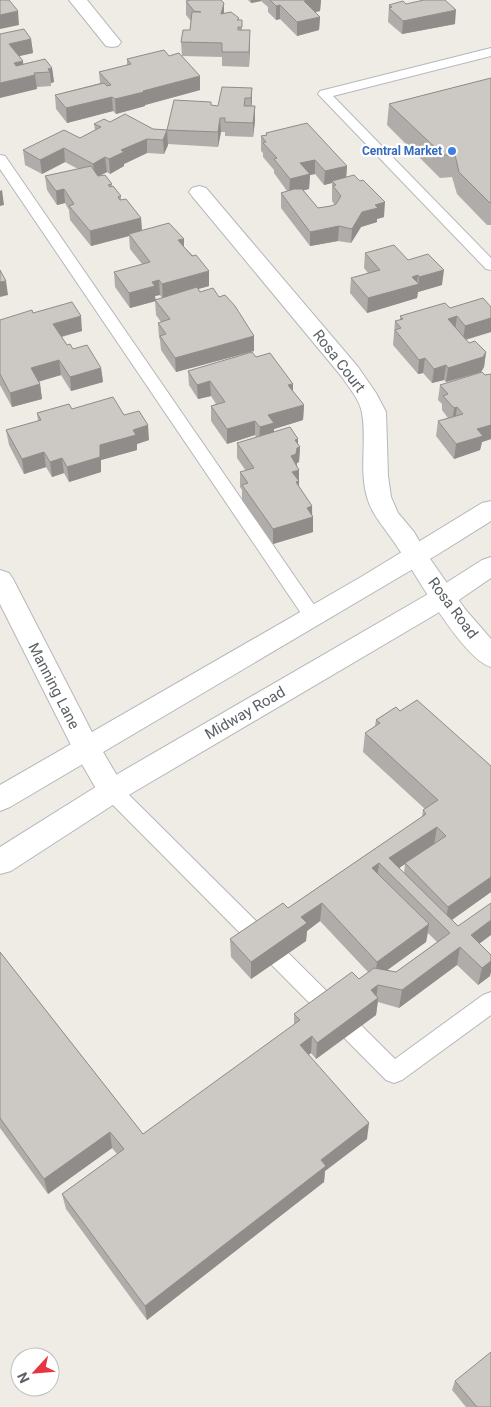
<svg xmlns="http://www.w3.org/2000/svg" width="491" height="1407" font-family="Roboto,sans-serif">
  <style>
    .lines { fill: none; stroke-linecap: round; stroke-linejoin: round }
    .service-casing { stroke: #b5b8bb; stroke-width: 2 }
    .minor-casing { stroke: #b5b8bb; stroke-width: 2 }
    .secondary-casing { stroke: #b3b8bc; stroke-width: 2 }
    .service { fill: #fff; fill-rule: evenodd }
    .minor { fill: #fff; fill-rule: evenodd }
    .secondary { fill: #fff; fill-rule: evenodd }
    .wall { fill: #afaca9; fill-rule: evenodd }
    .shaded-wall { fill: #8f8c89 }
    .building { fill: #ccc8c4; stroke: #8f8c89 }
    .shop-dot { fill: #3f7fe0; stroke: #fff; stroke-width: 2 }
    .labels { text-anchor: middle; dominant-baseline: central; stroke-width: 4.5; stroke-linejoin: round; paint-order: stroke }
    .far-shop-label { font-size: 12px; font-weight: bold; fill: #366cbe; stroke: #fff; text-anchor: end }
    .street-label { font-size: 15px; fill: #5c6165; stroke: #fff }
  </style>
  <rect width="100%" height="100%" fill="#efebe5"/>
  <g class="lines">
    <g class="service-casing">
      <path id="service" d="M 491,48 L 491,56 L 333,96 L 491,258 L 491,270 L 486,269 L 318,94 L 320,91 Z
        M 0,155 L 5,156 L 319,612 L 322,617 L 319,622 L 313,624 L 307,622 L 0,169 Z
        M 112,783 L 119,785 L 395,1059 L 483,995 L 491,992 L 491,1015 L 402,1080 L 394,1083 L 386,1080 L 105,797 L 102,791 L 105,785 Z"/>
    </g>
    <g class="minor-casing">
      <path id="minor" d="M 69,0 L 87,0 L 121,42 L 118,46 L 112,47 L 106,46 Z
        M 199,186 L 206,188 L 358,367 L 376,393 L 386,412 L 388,476 L 391,497 L 398,513 L 414,532 L 426,553 L 465,609 L 491,639 L 491,667 C 461,658 414,570 394,542 C 384,527 372,515 367,497 C 359,470 367,441 362,413 C 360,400 349,388 342,377 L 192,196 L 189,192 L 192,188 Z
        M 0,570 L 9,573 L 13,579 L 96,740 L 126,791 L 122,799 L 112,803 L 102,799 L 72,747 L 0,604 Z"/>
    </g>
    <g class="secondary-casing">
      <path id="secondary" d="M 491,501 L 491,521 L 440,553 L 10,807 L 0,811 L 0,785 L 361,577 L 482,503 Z
        M 491,557 L 491,578 L 453,604 L 122,799 L 11,871 L 0,874 L 0,847 L 102,783 L 435,590 L 482,560 Z"/>
    </g>
    <use href="#service" class="service"/>
    <use href="#minor" class="minor"/>
    <use href="#secondary" class="secondary"/>
  </g>
  <path class="wall" d="M 248,0 L 321,0 L 320,11 L 315,12 L 320,17 L 319,30 L 297,36 L 280,19 L 276,20 L 268,12 L 268,7 L 261,1 L 251,3 Z
    M 186,1 L 224,13 L 239,18 L 239,20 L 242,20 L 242,30 L 250,44 L 249,67 L 222,66 L 222,57 L 182,56 L 181,42 L 190,30 L 191,21 L 186,15 Z
    M 406,4 L 455,24 L 402,34 L 388,22 L 389,5 Z
    M 0,34 L 31,39 L 33,53 L 19,56 L 23,61 L 23,64 L 52,68 L 54,82 L 51,83 L 51,86 L 37,87 L 37,89 Z
    M 127,59 L 200,90 L 145,105 L 145,106 L 116,114 L 113,111 L 67,123 L 56,109 L 55,95 L 100,83 L 99,72 L 127,65 Z
    M 491,78 L 491,225 L 487,225 L 457,194 L 452,177 L 440,178 L 387,125 L 389,104 Z
    M 252,88 L 251,106 L 255,106 L 255,121 L 253,137 L 225,136 L 225,132 L 221,132 L 218,147 L 168,144 L 167,130 L 211,105 L 218,106 Z
    M 110,122 L 153,129 L 167,130 L 168,145 L 164,154 L 147,153 L 124,164 L 124,166 L 110,174 L 107,172 L 98,176 L 112,184 L 112,187 L 121,196 L 121,200 L 141,218 L 142,231 L 184,247 L 209,271 L 209,286 L 198,289 L 200,292 L 219,297 L 254,336 L 254,351 L 176,372 L 161,350 L 160,340 L 159,337 L 158,323 L 161,322 L 156,315 L 155,301 L 130,308 L 115,287 L 114,272 L 142,264 L 130,249 L 129,236 L 91,246 L 70,220 L 69,210 L 65,203 L 57,205 L 47,190 L 45,176 L 78,169 L 65,162 L 42,174 L 25,165 L 23,150 L 80,138 L 95,130 L 94,124 ZM 160,295 L 162,298 L 155,300 L 155,296 Z
    M 266,133 L 347,166 L 346,177 L 384,217 L 377,219 L 377,222 L 361,227 L 351,243 L 338,241 L 310,246 L 281,208 L 281,193 L 287,191 L 274,173 L 274,170 L 263,157 L 263,153 L 261,151 L 261,136 L 266,135 ZM 315,174 L 324,185 L 332,183 L 332,201 L 335,205 L 318,208 L 303,190 L 309,189 L 310,175 Z
    M 365,253 L 408,260 L 442,285 L 418,292 L 417,298 L 367,313 L 350,293 L 351,278 L 368,273 L 364,268 Z
    M 491,307 L 491,332 L 466,340 L 469,343 L 486,352 L 484,367 L 481,372 L 446,382 L 444,380 L 432,383 L 423,373 L 418,374 L 393,345 L 395,321 L 400,320 L 400,316 L 450,308 Z
    M 33,313 L 82,331 L 62,337 L 67,345 L 101,368 L 103,382 L 71,391 L 61,375 L 38,382 L 40,384 L 42,399 L 12,407 L 0,385 L 0,320 Z
    M 256,357 L 293,391 L 304,405 L 303,420 L 274,429 L 274,432 L 298,445 L 300,447 L 299,462 L 297,463 L 296,465 L 299,470 L 299,487 L 312,506 L 313,532 L 273,544 L 242,500 L 242,490 L 240,487 L 240,472 L 246,471 L 237,458 L 237,443 L 256,437 L 255,435 L 227,444 L 211,421 L 211,406 L 216,404 L 211,396 L 198,399 L 189,385 L 188,371 Z
    M 491,374 L 491,439 L 482,442 L 480,450 L 454,459 L 436,436 L 438,421 L 448,418 L 442,410 L 442,404 L 438,400 L 440,385 Z
    M 72,409 L 124,415 L 149,440 L 137,444 L 137,450 L 101,460 L 101,472 L 69,482 L 64,473 L 52,477 L 46,467 L 24,474 L 9,445 L 6,430 L 38,421 L 37,413 Z
    M 396,707 L 491,892 L 451,920 L 479,944 L 490,976 L 478,985 L 457,965 L 399,1008 L 378,1002 L 376,1015 L 316,1059 L 311,1053 L 308,1055 L 367,1139 L 325,1171 L 324,1182 L 147,1320 L 66,1209 L 62,1194 L 117,1154 L 112,1148 L 48,1194 L 0,1128 L 0,952 L 143,1134 L 294,1025 L 294,1014 L 359,979 L 368,972 L 320,921 L 307,931 L 306,941 L 251,979 L 231,957 L 230,939 L 288,908 L 422,817 L 423,810 L 425,809 L 363,752 L 365,733 L 375,726 L 376,720 ZM 405,864 L 404,873 L 399,868 ZM 428,933 L 437,942 L 396,972 L 387,970 L 426,942 Z
    M 455,1381 L 491,1407 L 466,1407 L 452,1390 Z"/>
  <path class="shaded-wall" d="M 251,0 L 261,0 L 261,1 L 251,3 Z
    M 309,0 L 321,0 L 320,11 L 303,15 L 304,1 Z
    M 224,3 L 224,17 L 221,14 Z
    M 280,5 L 280,19 L 276,20 L 276,6 Z
    M 456,10 L 455,24 L 402,34 L 403,21 Z
    M 18,11 L 19,25 L 0,29 L 0,15 Z
    M 320,17 L 319,30 L 297,36 L 297,22 Z
    M 250,30 L 250,44 L 249,67 L 249,52 Z
    M 31,39 L 33,53 L 11,58 L 9,44 Z
    M 23,61 L 24,75 L 14,63 Z
    M 52,68 L 54,82 L 51,83 L 50,72 L 48,69 Z
    M 35,75 L 37,89 L 0,98 L 0,83 Z
    M 200,76 L 200,90 L 145,105 L 145,106 L 116,114 L 115,99 L 143,91 Z
    M 252,88 L 252,102 L 251,112 L 251,98 Z
    M 112,97 L 113,111 L 67,123 L 66,108 Z
    M 255,106 L 255,121 L 253,137 L 253,123 Z
    M 220,118 L 221,132 L 218,147 L 218,132 Z
    M 167,130 L 168,145 L 164,154 L 163,140 Z
    M 147,139 L 147,153 L 124,164 L 124,166 L 110,174 L 109,159 L 121,150 Z
    M 64,148 L 65,162 L 42,174 L 40,160 Z
    M 105,157 L 107,172 L 95,178 L 93,164 Z
    M 315,160 L 315,174 L 310,175 L 309,189 L 289,194 L 290,179 L 300,163 Z
    M 347,166 L 346,180 L 332,181 L 332,183 L 324,185 L 325,171 Z
    M 64,189 L 65,203 L 57,205 L 56,191 Z
    M 2,190 L 4,205 L 0,206 L 0,191 Z
    M 385,202 L 384,217 L 377,219 L 377,222 L 361,227 L 351,243 L 352,229 L 362,212 L 375,205 Z
    M 141,218 L 142,233 L 129,234 L 129,236 L 91,246 L 90,231 Z
    M 339,226 L 338,241 L 310,246 L 310,232 Z
    M 184,239 L 184,254 L 178,240 Z
    M 444,270 L 442,285 L 418,292 L 419,277 Z
    M 209,271 L 209,286 L 163,299 L 162,284 Z
    M 418,275 L 417,284 L 419,284 L 417,298 L 367,313 L 368,298 L 412,277 Z
    M 159,280 L 160,295 L 155,296 L 156,301 L 130,308 L 129,293 L 152,282 Z
    M 6,281 L 8,295 L 0,297 L 0,282 Z
    M 81,316 L 82,331 L 55,338 L 53,324 Z
    M 457,316 L 455,331 L 448,319 Z
    M 491,318 L 491,332 L 463,340 L 465,326 Z
    M 254,336 L 254,351 L 176,372 L 175,358 Z
    M 486,352 L 484,367 L 481,372 L 446,382 L 448,368 Z
    M 425,358 L 423,373 L 418,374 L 419,360 Z
    M 59,360 L 61,375 L 33,383 L 31,368 Z
    M 446,365 L 444,380 L 432,383 L 434,369 Z
    M 101,368 L 103,382 L 71,391 L 70,377 Z
    M 210,381 L 211,396 L 198,399 L 197,385 Z
    M 40,384 L 42,399 L 12,407 L 10,393 Z
    M 293,384 L 293,399 L 288,385 Z
    M 304,405 L 303,420 L 274,429 L 274,437 L 259,442 L 260,427 L 268,415 Z
    M 457,407 L 455,422 L 452,423 L 454,408 Z
    M 255,421 L 255,435 L 227,444 L 227,429 Z
    M 148,425 L 149,440 L 137,444 L 137,450 L 101,460 L 101,472 L 69,482 L 67,467 L 100,445 L 133,430 Z
    M 491,425 L 491,439 L 482,442 L 480,450 L 454,459 L 456,444 L 477,429 Z
    M 298,439 L 298,448 L 300,447 L 299,462 L 297,463 L 296,469 L 291,456 L 295,440 Z
    M 44,452 L 46,467 L 24,474 L 22,459 Z
    M 62,458 L 64,473 L 52,477 L 50,462 Z
    M 299,470 L 299,496 L 292,472 Z
    M 312,506 L 312,517 L 313,517 L 313,532 L 273,544 L 273,529 L 307,508 Z
    M 437,827 L 434,845 L 390,874 L 389,858 Z
    M 379,863 L 377,882 L 372,868 Z
    M 491,877 L 491,892 L 445,925 L 448,907 Z
    M 322,903 L 320,921 L 307,931 L 306,941 L 251,979 L 251,962 L 301,917 Z
    M 491,920 L 491,935 L 467,953 L 471,935 Z
    M 429,924 L 426,942 L 375,979 L 377,962 Z
    M 460,947 L 457,965 L 399,1008 L 402,990 Z
    M 491,961 L 491,972 L 490,976 L 478,985 L 482,968 Z
    M 378,985 L 376,999 L 378,998 L 376,1015 L 316,1059 L 317,1043 L 371,990 Z
    M 312,1036 L 311,1053 L 299,1062 L 300,1045 Z
    M 369,1123 L 367,1139 L 325,1171 L 324,1182 L 147,1320 L 145,1306 L 321,1160 Z
    M 110,1132 L 112,1148 L 48,1194 L 44,1179 Z"/>
  <path class="building" d="M 0,0 L 9,0 L 18,11 L 0,15 Z
    M 191,0 L 221,0 L 224,3 L 221,14 L 231,12 L 239,18 L 237,20 L 242,20 L 242,27 L 238,27 L 238,30 L 250,30 L 249,52 L 222,52 L 222,43 L 181,42 L 183,30 L 190,30 L 192,12 L 201,12 L 194,11 L 186,1 Z
    M 270,0 L 309,0 L 304,1 L 320,17 L 297,22 L 280,5 L 276,6 Z
    M 424,0 L 445,0 L 456,10 L 403,21 L 389,8 L 392,7 L 389,5 L 403,1 L 406,4 Z
    M 24,29 L 31,39 L 9,44 L 23,61 L 14,63 L 16,66 L 45,59 L 52,68 L 48,69 L 50,72 L 34,73 L 35,75 L 0,83 L 0,34 Z
    M 164,50 L 169,56 L 179,53 L 200,76 L 143,91 L 144,92 L 115,99 L 112,97 L 66,108 L 55,95 L 104,83 L 107,86 L 111,85 L 99,72 L 131,64 L 127,59 Z
    M 491,78 L 491,202 L 490,203 L 459,172 L 455,155 L 443,155 L 389,104 Z
    M 222,87 L 252,88 L 251,98 L 245,98 L 244,106 L 255,106 L 253,123 L 225,122 L 225,118 L 220,118 L 218,132 L 167,130 L 174,100 L 211,102 L 211,105 L 218,106 Z
    M 125,114 L 153,129 L 167,130 L 163,140 L 147,139 L 121,150 L 124,152 L 109,159 L 105,157 L 93,164 L 64,148 L 40,160 L 23,150 L 64,130 L 80,138 L 101,127 L 94,124 L 104,119 L 110,122 Z
    M 307,123 L 347,166 L 325,171 L 315,160 L 300,163 L 310,174 L 290,179 L 274,159 L 277,158 L 263,143 L 266,142 L 261,136 L 267,135 L 266,133 Z
    M 91,166 L 98,176 L 105,175 L 112,184 L 108,185 L 110,187 L 113,186 L 121,196 L 118,197 L 120,200 L 126,199 L 141,218 L 90,231 L 69,206 L 74,204 L 64,189 L 56,191 L 45,176 Z
    M 354,175 L 360,181 L 363,180 L 385,202 L 375,205 L 378,208 L 362,212 L 352,229 L 339,226 L 310,232 L 281,193 L 294,189 L 302,189 L 318,208 L 331,206 L 336,204 L 341,196 L 333,186 L 336,185 L 332,181 Z
    M 169,223 L 184,239 L 178,240 L 184,247 L 192,256 L 196,255 L 209,271 L 162,284 L 159,280 L 152,282 L 155,286 L 129,293 L 114,272 L 150,262 L 129,234 Z
    M 394,245 L 408,260 L 428,254 L 444,270 L 419,277 L 418,275 L 412,277 L 419,284 L 368,298 L 351,278 L 380,270 L 365,253 Z
    M 0,270 L 6,281 L 0,282 Z
    M 197,287 L 200,292 L 213,288 L 219,297 L 225,295 L 235,306 L 254,336 L 175,358 L 160,336 L 166,334 L 158,323 L 170,319 L 155,300 Z
    M 483,298 L 491,307 L 491,318 L 465,326 L 457,316 L 448,319 L 469,343 L 475,341 L 486,352 L 483,357 L 448,368 L 446,365 L 434,369 L 425,358 L 419,360 L 395,330 L 401,328 L 395,321 L 403,319 L 400,316 L 445,303 L 450,308 Z
    M 72,302 L 81,316 L 53,324 L 67,345 L 70,344 L 73,349 L 87,345 L 101,368 L 70,377 L 59,360 L 31,368 L 40,384 L 10,393 L 0,374 L 0,320 L 32,310 L 33,313 Z
    M 252,352 L 256,357 L 270,353 L 293,384 L 288,385 L 304,405 L 268,415 L 274,423 L 260,427 L 255,421 L 227,429 L 211,406 L 225,402 L 210,381 L 197,385 L 188,371 Z
    M 482,372 L 485,375 L 491,374 L 491,425 L 477,429 L 483,436 L 456,444 L 438,421 L 463,414 L 457,407 L 454,408 L 443,396 L 448,394 L 440,385 Z
    M 113,397 L 124,415 L 139,411 L 148,425 L 133,430 L 136,435 L 100,445 L 100,457 L 67,467 L 62,458 L 50,462 L 44,452 L 22,459 L 6,430 L 41,420 L 37,413 L 69,404 L 72,409 Z
    M 290,427 L 298,439 L 295,440 L 300,447 L 297,448 L 296,454 L 291,456 L 299,470 L 292,472 L 299,481 L 296,482 L 312,506 L 307,508 L 313,517 L 273,529 L 242,485 L 248,483 L 240,472 L 254,468 L 237,443 Z
    M 417,700 L 491,766 L 491,877 L 448,907 L 405,863 L 446,836 L 437,827 L 389,858 L 458,926 L 491,903 L 491,920 L 471,935 L 491,955 L 491,961 L 482,968 L 460,947 L 402,990 L 378,985 L 371,990 L 378,998 L 317,1043 L 312,1036 L 300,1045 L 369,1123 L 321,1160 L 326,1166 L 145,1306 L 62,1194 L 124,1149 L 110,1132 L 44,1179 L 0,1118 L 0,952 L 143,1134 L 300,1020 L 294,1014 L 352,972 L 359,979 L 374,968 L 396,972 L 450,933 L 379,863 L 372,868 L 429,924 L 377,962 L 322,903 L 301,917 L 307,923 L 251,962 L 230,939 L 283,903 L 288,908 L 426,814 L 423,810 L 438,800 L 365,733 L 380,723 L 376,720 L 396,707 L 400,711 Z
    M 491,1352 L 491,1407 L 477,1407 L 455,1381 Z"/>
  <circle class="shop-dot" cx="452" cy="151" r="5"/>
  <g class="labels">
    <g class="far-shop-label">
      <text x="442" y="151">Central Market</text>
    </g>
    <g class="street-label">
      <text transform="translate(339 361) rotate(52)">Rosa Court</text>
      <text transform="translate(453 608) rotate(53)">Rosa Road</text>
      <text transform="translate(54 686) rotate(63)">Manning Lane</text>
      <text transform="translate(245 713) rotate(-30)">Midway Road</text>
    </g>
  </g>
  <g transform="translate(35 1372) rotate(244)"><circle r="24" fill="#ffffff" stroke="#bec0c1"/>
  <path d="M0-4L9 19L0 12L-9 19Z" fill="#e63441"/>
  <text y="-8" font-size="14" font-weight="bold" text-anchor="middle" fill="#5c6165">N</text>
  </g>
</svg>
